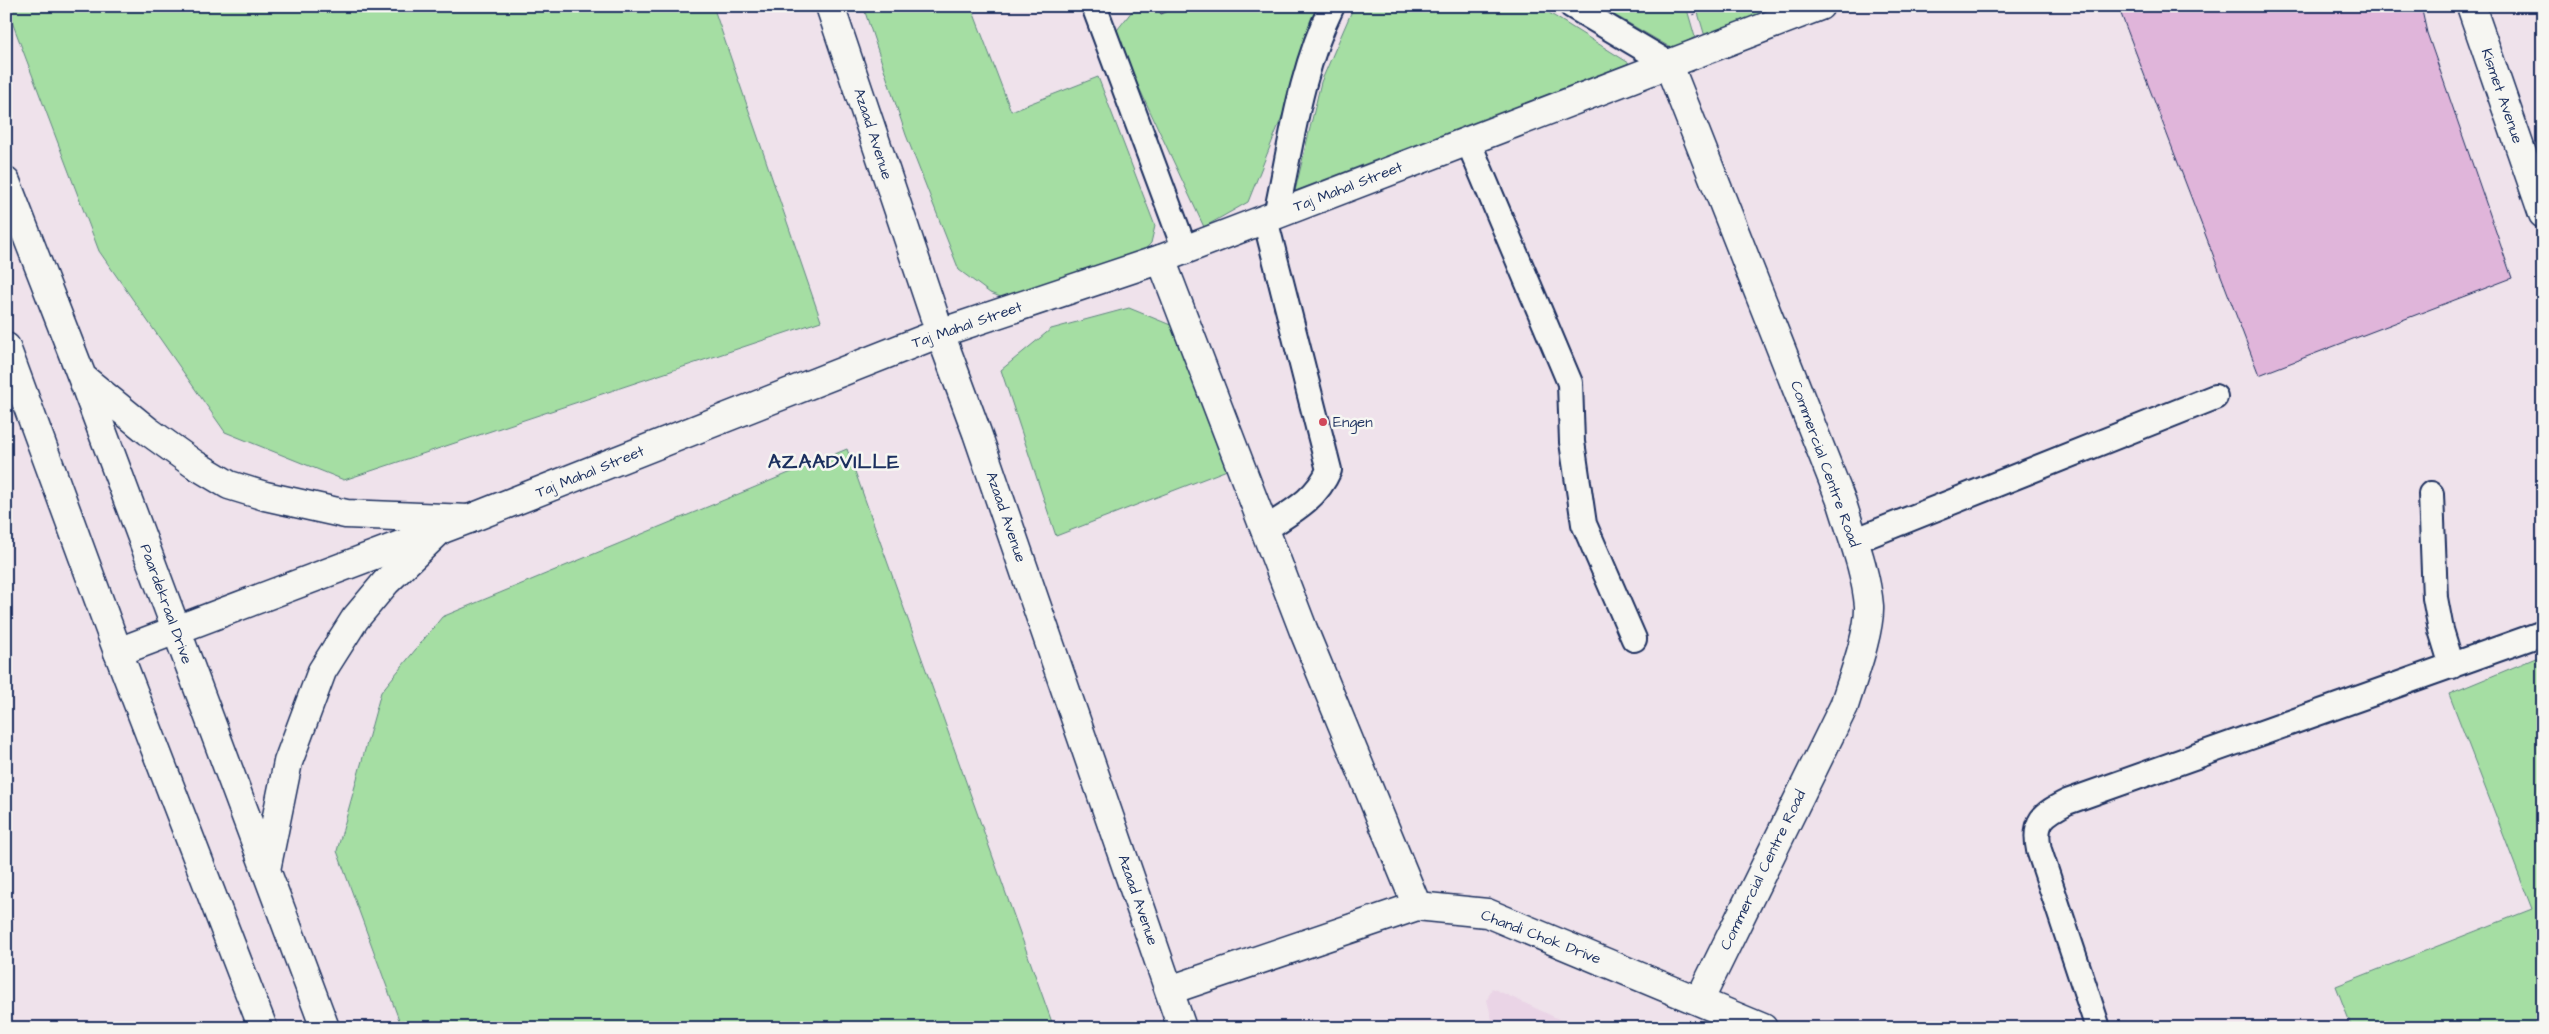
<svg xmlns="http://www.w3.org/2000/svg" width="2549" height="1034" font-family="'Architects Daughter',sans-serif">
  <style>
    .built { fill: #ead4e6 }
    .green { fill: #a5dea3; stroke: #608680 }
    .building { fill: #e0b5da; stroke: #1b2f5e }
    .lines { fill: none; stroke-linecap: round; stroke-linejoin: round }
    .service-casing { stroke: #1b2f5e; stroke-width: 28 }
    .minor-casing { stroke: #1b2f5e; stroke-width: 31 }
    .tertiary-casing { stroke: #1b2f5e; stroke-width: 31 }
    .secondary-casing { stroke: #1b2f5e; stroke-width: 31 }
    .path { stroke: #1b2f5e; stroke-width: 3; stroke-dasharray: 4 4; stroke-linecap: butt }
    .service { stroke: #f6f6f2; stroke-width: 24 }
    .minor { stroke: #f6f6f2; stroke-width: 28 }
    .tertiary { stroke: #f6f6f2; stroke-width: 28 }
    .secondary { stroke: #f6f6f2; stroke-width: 28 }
    .poi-dot { fill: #d1495b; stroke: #f6f6f2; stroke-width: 2 }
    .labels { text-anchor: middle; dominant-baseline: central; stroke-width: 5; stroke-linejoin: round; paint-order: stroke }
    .street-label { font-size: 15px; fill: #1b2f5e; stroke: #f6f6f2 }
    .poi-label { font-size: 15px; fill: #1b2f5e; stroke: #f6f6f2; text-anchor: start }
    .district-label { font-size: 20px; font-weight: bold; letter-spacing: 1px; fill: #1b2f5e; stroke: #f6f6f2 }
  </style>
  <rect width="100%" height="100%" fill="#efe2eb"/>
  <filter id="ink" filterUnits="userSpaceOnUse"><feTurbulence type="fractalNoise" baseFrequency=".02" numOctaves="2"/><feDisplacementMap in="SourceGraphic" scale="10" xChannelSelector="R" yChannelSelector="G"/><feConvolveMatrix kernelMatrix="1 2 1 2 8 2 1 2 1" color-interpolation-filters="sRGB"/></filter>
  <g filter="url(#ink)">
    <path class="built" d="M 1492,988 L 1578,1028 L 1494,1028 L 1487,1000 Z"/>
    <path class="green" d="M 6,6 L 713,6 L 821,321 L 344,480 L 225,432 L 99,251 Z
      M 863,6 L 971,6 L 1011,111 L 1098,77 L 1155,226 L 1151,243 L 1140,255 L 1006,299 L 990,293 L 959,270 L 906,135 Z
      M 1136,6 L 1326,6 L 1248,202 L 1204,227 L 1114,34 Z
      M 1354,6 L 1538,6 L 1629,63 L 1295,191 L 1321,82 Z
      M 1599,6 L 1686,6 L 1695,37 L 1673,49 Z
      M 1696,6 L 1795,6 L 1706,40 Z
      M 1129,308 L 1173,326 L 1227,470 L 1056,536 L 1001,370 L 1051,329 Z
      M 847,449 L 1054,1028 L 402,1028 L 337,851 L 381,692 L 442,617 Z
      M 2543,655 L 2543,1028 L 2352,1028 L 2336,986 L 2532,909 L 2449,694 Z"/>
    <path class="building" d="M 1156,6 L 1181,6 L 1161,14 Z
      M 2118,6 L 2421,6 L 2427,33 L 2512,278 L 2259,375 Z"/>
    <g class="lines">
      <g class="service-casing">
        <path id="service" d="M 1094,6 L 1185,250
          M 1572,6 L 1668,63
          M 1468,141 L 1570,383 L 1572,442 L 1584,524 L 1634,639
          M 1276,215 C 1291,145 1300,71 1332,6
          M 2431,494 L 2435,598 L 2441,630 L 2452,666
          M 1265,529 C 1291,512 1316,500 1329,470 L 1265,219
          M 1854,541 L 2215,397
          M 2098,1028 L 2039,850 C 2033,821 2043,814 2067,802 L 2543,633"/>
      </g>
      <g class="minor-casing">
        <path id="minor" d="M 830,6 L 940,333 L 977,433 L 1182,1028
          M 2471,6 L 2543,214
          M 1668,63 L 1842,503 C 1852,536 1866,571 1869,606 C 1870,633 1852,680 1844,706 L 1699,1001
          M 1161,259 L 1303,629 L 1417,906
          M 1170,990 L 1417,906 L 1487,913 L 1763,1028"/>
      </g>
      <g class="tertiary-casing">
        <path id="tertiary" d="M 118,652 L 469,519 L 940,333 L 1161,259 L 1820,6"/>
      </g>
      <g class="secondary-casing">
        <path id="secondary" d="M 6,182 L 82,377 L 325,1028
          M 6,347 L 118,652 L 263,1028
          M 83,378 L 148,431 L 194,464 L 229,485 L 265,496 L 346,514 L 469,519
          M 266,870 L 288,762 L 322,671 L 355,619 L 386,582 L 439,531"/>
      </g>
      <path class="path" d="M 1692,6 L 1694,15"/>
      <use href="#service" class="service"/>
      <use href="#minor" class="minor"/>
      <use href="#tertiary" class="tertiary"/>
      <use href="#secondary" class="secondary"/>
    </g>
  </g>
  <circle class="poi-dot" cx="1323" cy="422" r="5"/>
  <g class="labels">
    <g class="street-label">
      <text transform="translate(2502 96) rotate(71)">Kismet Avenue</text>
      <text transform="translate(873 134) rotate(72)">Azaad Avenue</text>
      <text transform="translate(1348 187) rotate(-21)">Taj Mahal Street</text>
      <text transform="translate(967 325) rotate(-19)">Taj Mahal Street</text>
      <text transform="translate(1825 464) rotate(70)">Commercial Centre Road</text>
      <text transform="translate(590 472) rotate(-22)">Taj Mahal Street</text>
      <text transform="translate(1006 517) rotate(71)">Azaad Avenue</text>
      <text transform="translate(166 604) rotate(70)">Paardekraal Drive</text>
      <text transform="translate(1763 870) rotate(-64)">Commercial Centre Road</text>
      <text transform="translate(1138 900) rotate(71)">Azaad Avenue</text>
      <text transform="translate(1541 937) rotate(21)">Chandi Chok Drive</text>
    </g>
    <g class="poi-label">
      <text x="1333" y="422">Engen</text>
    </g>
    <g class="district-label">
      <text x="834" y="462">AZAADVILLE</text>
    </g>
  </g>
  <rect width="2549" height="1034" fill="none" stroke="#f6f6f2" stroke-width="25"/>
  <rect x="12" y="12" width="2524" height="1009" fill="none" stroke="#1b2f5e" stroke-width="2" filter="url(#ink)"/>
</svg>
